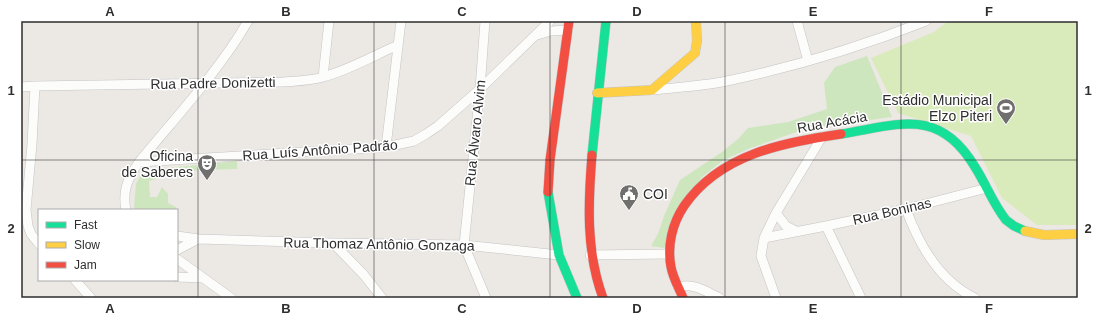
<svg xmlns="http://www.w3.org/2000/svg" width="1099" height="319" font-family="Helvetica,sans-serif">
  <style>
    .green { fill: #cee6be }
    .pitch { fill: #d9eabb }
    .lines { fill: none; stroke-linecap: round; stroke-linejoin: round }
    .street-casing { stroke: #c5c4c5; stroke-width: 10 }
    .fast-casing { stroke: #c5c4c5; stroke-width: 10 }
    .slow-casing { stroke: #c5c4c5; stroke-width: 10 }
    .jam-casing { stroke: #c5c4c5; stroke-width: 10 }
    .street { stroke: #fcfcfb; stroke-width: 9 }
    .fast { stroke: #16e098; stroke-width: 9 }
    .slow { stroke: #ffcf43; stroke-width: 9 }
    .jam { stroke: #f24e42; stroke-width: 9 }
    .grid { fill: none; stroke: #2e2e2e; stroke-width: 1; stroke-opacity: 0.55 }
    .labels { text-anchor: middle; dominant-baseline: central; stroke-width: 3; stroke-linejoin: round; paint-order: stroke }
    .street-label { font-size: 14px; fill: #2e2e2e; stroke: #fff }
    .poi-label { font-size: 14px; fill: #2e2e2e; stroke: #fff; text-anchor: end }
    .neatline { fill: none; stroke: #2e2e2e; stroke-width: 1.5 }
    .grid-label { font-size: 13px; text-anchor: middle; font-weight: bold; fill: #2e2e2e }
  </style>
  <rect width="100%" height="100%" fill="#ece8e4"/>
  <path class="green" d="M 867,56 L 892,117 L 805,129 L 748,149 L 722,161 L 701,178 L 664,248 L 651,246 L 658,234 L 664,216 L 680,180 L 722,152 L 738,139 L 748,128 L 788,122 L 827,109 L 824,83 L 835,67 Z
    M 237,161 L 237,169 L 197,170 L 180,176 L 163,177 L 149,181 L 150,197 L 157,197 L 162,187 L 168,194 L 168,203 L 176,207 L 176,210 L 136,210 L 134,207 L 136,184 L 142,172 L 167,168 Z"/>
  <path class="pitch" d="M 948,21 L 1078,21 L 1078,225 L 1037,225 L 1002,198 L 971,136 L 898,113 L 871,58 L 934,32 Z"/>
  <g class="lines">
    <g class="street-casing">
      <path id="street" d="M 485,21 L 480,89 L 464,245 L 486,298
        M 797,21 L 808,61
        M 537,35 L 551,31 L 568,30
        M 323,77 L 329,21
        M 35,86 L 32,144 L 26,210 L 28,226 L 31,234 L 39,244
        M 21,87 L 35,86 L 283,82 C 296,81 310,81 323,77 C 349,70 373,56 398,45
        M 652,90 C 675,88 699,86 722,82 C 791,68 860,47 926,21
        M 386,147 L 401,21
        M 139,162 L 386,147 L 414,141 L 426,134 L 438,126 L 480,89 L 550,21
        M 906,209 C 919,245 939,281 975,298
        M 126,210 C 122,190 128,178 139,162 C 176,117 219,71 248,21
        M 776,213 L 786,226 L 796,231
        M 826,226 L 861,298
        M 177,236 L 199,239 L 333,243 L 464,245 L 559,255
        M 764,238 L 826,226 L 906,209 L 987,188
        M 333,243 L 364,275 L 382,298
        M 177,250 L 198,239
        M 590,255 L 669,254
        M 177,259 L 231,298
        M 177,277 L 203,278
        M 75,280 L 91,298
        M 678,287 C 693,282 707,292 720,298
        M 776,298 L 761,256 L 764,238 L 776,213 L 822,137"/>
    </g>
    <g class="fast-casing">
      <path id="fast" d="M 841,134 C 898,125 939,106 975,167 C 986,184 993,204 1006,220 L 1014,226 L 1025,231
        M 592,155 L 606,21
        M 548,192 L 559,255 L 577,298"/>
    </g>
    <g class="slow-casing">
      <path id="slow" d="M 597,93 L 652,90 L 695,53 L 697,41 L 696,21
        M 1025,231 L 1044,235 L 1078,234"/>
    </g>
    <g class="jam-casing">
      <path id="jam" d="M 592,155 C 588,204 586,252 603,298
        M 548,192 L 550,160 L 569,21
        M 683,298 C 679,288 673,278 671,267 C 667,246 672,224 684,206 C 720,154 782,143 841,134"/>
    </g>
    <use href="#street" class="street"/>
    <use href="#fast" class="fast"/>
    <use href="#slow" class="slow"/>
    <use href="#jam" class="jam"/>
  </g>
  <path class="grid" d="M 198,21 L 198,298M 374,21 L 374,298M 550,21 L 550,298M 725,21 L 725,298M 901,21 L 901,298M 21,160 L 1078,160"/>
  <defs>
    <g id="stadium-pin" transform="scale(1)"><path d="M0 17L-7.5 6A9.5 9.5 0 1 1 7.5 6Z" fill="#706f6e" stroke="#fff"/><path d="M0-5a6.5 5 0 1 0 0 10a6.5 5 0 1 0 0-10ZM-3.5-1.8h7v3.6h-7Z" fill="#fff"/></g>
    <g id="theatre-pin" transform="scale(1)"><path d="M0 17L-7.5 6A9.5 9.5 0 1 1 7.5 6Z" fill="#706f6e" stroke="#fff"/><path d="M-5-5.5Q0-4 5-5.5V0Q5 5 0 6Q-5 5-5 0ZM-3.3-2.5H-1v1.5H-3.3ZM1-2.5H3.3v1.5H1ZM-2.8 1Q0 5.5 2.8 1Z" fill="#fff"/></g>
    <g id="civic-pin" transform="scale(1)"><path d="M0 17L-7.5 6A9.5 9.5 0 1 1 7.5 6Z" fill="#706f6e" stroke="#fff"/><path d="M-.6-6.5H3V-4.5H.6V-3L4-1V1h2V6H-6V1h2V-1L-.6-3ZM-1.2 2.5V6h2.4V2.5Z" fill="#fff"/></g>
  </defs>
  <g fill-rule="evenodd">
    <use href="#stadium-pin" x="1006" y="108"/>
    <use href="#theatre-pin" x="207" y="164"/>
    <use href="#civic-pin" x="629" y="194"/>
  </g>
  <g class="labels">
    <g class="street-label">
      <text transform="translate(213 83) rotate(-1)">Rua Padre Donizetti</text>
      <text transform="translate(832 122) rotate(-10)">Rua Acácia</text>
      <text transform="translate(475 133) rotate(-84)">Rua Álvaro Alvim</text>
      <text transform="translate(320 150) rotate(-4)">Rua Luís Antônio Padrão</text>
      <text transform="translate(892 211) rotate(-13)">Rua Boninas</text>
      <text transform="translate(379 244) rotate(1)">Rua Thomaz Antônio Gonzaga</text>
    </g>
    <g class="poi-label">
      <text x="992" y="100">Estádio Municipal<tspan x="992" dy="16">Elzo Piteri</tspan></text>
      <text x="193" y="156">Oficina<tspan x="193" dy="16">de Saberes</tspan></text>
      <text x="643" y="194" text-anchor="start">COI</text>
    </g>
  </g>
  <rect width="1099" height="319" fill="none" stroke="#ffffff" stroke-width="44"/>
  <rect x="38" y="209" width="140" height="72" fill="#ffffff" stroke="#ababab"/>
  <rect x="46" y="222" width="20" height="6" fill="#16e098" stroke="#ababab"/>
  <text x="74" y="229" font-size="12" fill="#2e2e2e">Fast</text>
  <rect x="46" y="242" width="20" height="6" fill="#ffcf43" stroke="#ababab"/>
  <text x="74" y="249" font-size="12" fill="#2e2e2e">Slow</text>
  <rect x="46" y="262" width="20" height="6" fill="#f24e42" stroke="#ababab"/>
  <text x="74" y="269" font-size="12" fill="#2e2e2e">Jam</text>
  <rect x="22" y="22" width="1055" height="275" class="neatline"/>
  <g class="grid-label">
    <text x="110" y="16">A</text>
    <text x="286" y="16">B</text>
    <text x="462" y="16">C</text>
    <text x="637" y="16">D</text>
    <text x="813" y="16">E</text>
    <text x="989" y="16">F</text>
    <text x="11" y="95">1</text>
    <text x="1088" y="95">1</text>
    <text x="11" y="233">2</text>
    <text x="1088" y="233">2</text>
    <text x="110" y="313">A</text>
    <text x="286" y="313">B</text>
    <text x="462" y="313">C</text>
    <text x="637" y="313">D</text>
    <text x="813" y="313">E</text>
    <text x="989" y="313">F</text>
  </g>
</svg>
